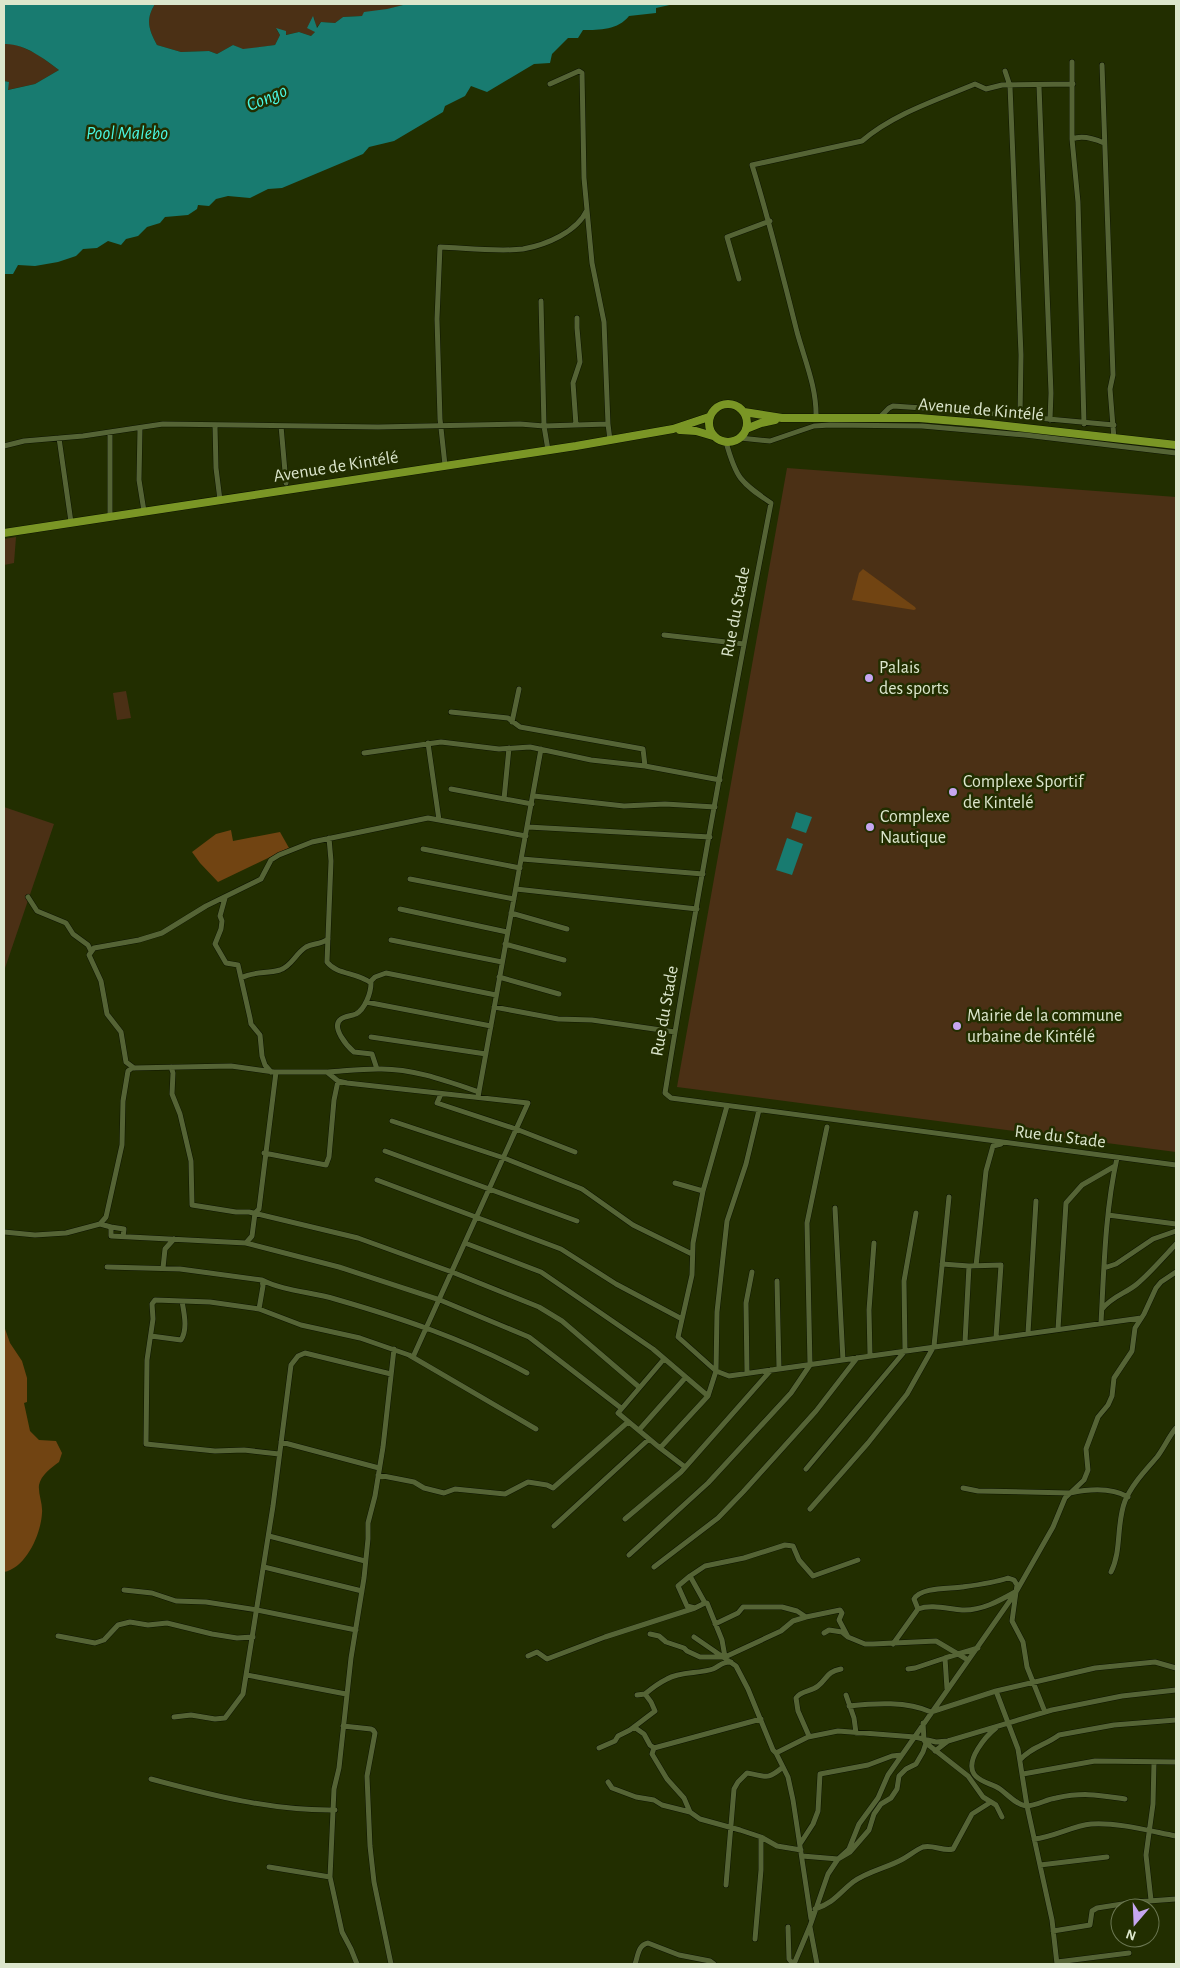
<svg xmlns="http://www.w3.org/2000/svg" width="1180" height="1968" font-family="'Alegreya Sans',sans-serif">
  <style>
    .green { fill: #4b3015 }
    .forest { fill: #714412 }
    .water { fill: #187b70 }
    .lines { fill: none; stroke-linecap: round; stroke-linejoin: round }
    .minor-casing { stroke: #0e1500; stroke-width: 6 }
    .primary-casing { stroke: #0e1500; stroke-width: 9 }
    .minor { stroke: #556435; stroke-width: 5 }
    .primary { stroke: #7a9625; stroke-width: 8 }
    .poi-dot { fill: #c6a6f0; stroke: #222e00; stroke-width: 2 }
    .labels { text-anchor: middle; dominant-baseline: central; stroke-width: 5; stroke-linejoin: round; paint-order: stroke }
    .street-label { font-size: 18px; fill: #dce6cc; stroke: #222e00 }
    .poi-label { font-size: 18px; fill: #dce6cc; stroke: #222e00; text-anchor: start }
    .water-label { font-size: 19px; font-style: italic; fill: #4af7e2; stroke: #222e00 }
  </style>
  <rect width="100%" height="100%" fill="#222e00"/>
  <path class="green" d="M 155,4 L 407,4 L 362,16 L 343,17 L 335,23 L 321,22 L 316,28 L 314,17 L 315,32 L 311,36 L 299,32 L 285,35 L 276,29 L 280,35 L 275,45 L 243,50 L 233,45 L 217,54 L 209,51 L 181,52 L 157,45 C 149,30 145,20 155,4 Z
    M 13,43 L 37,54 L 59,70 L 35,84 L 7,90 L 9,82 L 4,81 L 4,44 Z
    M 787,468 L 1176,497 L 1176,1152 L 677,1087 Z
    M 16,537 L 14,563 L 4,565 L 4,539 Z
    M 126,691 L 131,718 L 117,720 L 113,693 Z
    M 4,807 L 54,824 L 4,971 Z"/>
  <path class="forest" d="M 863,569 L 915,607 L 916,609 L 914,610 L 852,600 L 859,573 Z
    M 231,830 L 233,841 L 280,832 L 289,848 L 218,882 L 200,863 L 192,852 L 216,834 Z
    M 4,1326 L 10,1343 L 22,1361 L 27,1378 L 27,1402 L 24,1403 L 30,1431 L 39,1440 L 56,1441 L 62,1453 L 59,1462 C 51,1468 41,1475 39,1485 C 38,1494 43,1504 42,1513 C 41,1534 26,1568 4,1572 Z"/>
  <path class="water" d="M 4,4 L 155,4 C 145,20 149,30 157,45 L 181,52 L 209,51 L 217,54 L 233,45 L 243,49 L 275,45 L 280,35 L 276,28 L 286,31 L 286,35 L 299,32 L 311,36 L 315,32 L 307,28 L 313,16 L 317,28 L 321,22 L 335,23 L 343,17 L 362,16 L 364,12 L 387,9 L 407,4 L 674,4 L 656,8 L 656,13 L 629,16 C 618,30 600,30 583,30 L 578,38 L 568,38 L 552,54 L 550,63 L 534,64 L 487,92 L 471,86 L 465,96 L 445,106 L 443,112 L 394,141 L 369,147 L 363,154 L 282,188 L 268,189 L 250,198 L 228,196 L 216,199 L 209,206 L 198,205 L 197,209 L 188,215 L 165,217 L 160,223 L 147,227 L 138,236 L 126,239 L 121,245 L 108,241 L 97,248 L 83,249 L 76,256 L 58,262 L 35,266 L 18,265 L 13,274 L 4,274 L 4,81 L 9,82 L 8,90 L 35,84 L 59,70 C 43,58 24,43 4,44 Z
    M 796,812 L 812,817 L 806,833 L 791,828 Z
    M 787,838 L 803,844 L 792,875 L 776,870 Z"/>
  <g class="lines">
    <g class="minor-casing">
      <path id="minor" d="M 1072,62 L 1072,139 L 1078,202 L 1084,424
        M 1102,65 L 1113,375 L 1110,389 L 1114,439
        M 1005,71 L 1010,86 L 1021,355 L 1020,417
        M 550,84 L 579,71 L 582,73 L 584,178 L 592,263 L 604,322 L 608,424 L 610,440
        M 1039,86 L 1051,393 L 1050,420
        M 1072,139 C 1082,135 1095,139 1104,143
        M 739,279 L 727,237 L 770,221
        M 541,301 L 544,426 L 608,424
        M 816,418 C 817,388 805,361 797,332 C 783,276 769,220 752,165 L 862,141 C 893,114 937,100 975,84 L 986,89 L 1002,85 L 1073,84
        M 879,418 L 889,408 L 893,406 L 952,410 L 1114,425
        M 215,425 L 216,468 L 220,500
        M 576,425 L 573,383 L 580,362 L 577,328 L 577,318
        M 281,426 L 286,483
        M 140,428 L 139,480 L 144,511
        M 59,438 L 71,522
        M 740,438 L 770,441 L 814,426 L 830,425 L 922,426 L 1025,435 L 1176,453
        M 726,442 C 736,478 740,482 771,503 C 733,699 697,896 665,1093 L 671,1098 L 1176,1165
        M 4,446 L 24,441 L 83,436 L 163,424 L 378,427 L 520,424 L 544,426 L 548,450
        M 445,465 L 440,419 L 437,319 L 440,247 C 465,248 499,252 523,249 C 546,245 577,232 587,210
        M 110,516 L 110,432
        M 664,635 L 744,644
        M 451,712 L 508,718 L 520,727 L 643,749 L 645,766
        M 512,722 L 519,689
        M 428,743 L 439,820
        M 364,753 L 441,742 L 499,749 L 530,747 L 591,760 L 645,766 L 720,780
        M 451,789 L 532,804
        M 534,796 L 624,806 L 665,804 L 715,807
        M 504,799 L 509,748
        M 528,827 L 710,837
        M 329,838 L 331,861 L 327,962 C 337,975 357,972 371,983 C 371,993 365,1009 356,1014 C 351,1016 345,1016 341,1019 C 330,1027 348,1047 354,1052 L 372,1054 L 377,1069
        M 423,849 L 520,868
        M 522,859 L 703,874
        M 410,879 L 514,899
        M 516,889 L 697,909
        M 28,897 L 37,911 L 66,923 L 73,934 L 88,945 L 91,951
        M 225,898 L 220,916 L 222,921 L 221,929 L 215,944 L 226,963 L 238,965 L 250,1018 L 251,1024 L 260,1035 L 262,1056 L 265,1065 L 271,1072
        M 400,909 L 507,932
        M 511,913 L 567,929
        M 391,940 L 502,962
        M 505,944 L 564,960
        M 499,977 L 559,994
        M 241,978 C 254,971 266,974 280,970 C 292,966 295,954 306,947 C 313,943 320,945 328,939
        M 370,982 L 375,977 L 386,973 L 496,995
        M 366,1002 L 491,1026
        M 494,1007 L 558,1019 L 592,1020 L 675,1032
        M 371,1037 L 486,1054
        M 171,1067 L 173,1073 L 172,1094 L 180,1114 L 191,1161 L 192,1205 L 236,1212 L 249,1212 L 358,1238 L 452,1272 L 539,1307 L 562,1321 L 639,1387
        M 134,1068 L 126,1062 L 121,1032 L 107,1014 L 101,981 L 89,955 L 94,948 L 139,940 L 162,933 L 206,906 L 261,879 L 271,860 L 279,855 L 312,842 L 428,818 L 526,836
        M 328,1072 C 344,1071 361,1069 378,1069 C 412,1068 447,1081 479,1092
        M 441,1094 L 437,1103 L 516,1129 L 575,1152
        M 478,1097 L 541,749
        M 727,1106 L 703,1191 L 693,1243 L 692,1275 L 678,1337 L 716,1371 L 729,1376 L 1141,1318
        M 392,1121 L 504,1158 L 582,1189 L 633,1225 L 692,1254
        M 385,1151 L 577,1221
        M 264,1153 L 326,1165 L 329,1157 L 334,1100 L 338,1081
        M 377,1180 L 561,1249 L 616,1284 L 682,1319
        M 675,1183 L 703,1191
        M 835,1208 L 843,1360
        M 1108,1215 L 1176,1224
        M 100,1224 L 111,1227 L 111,1236 L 246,1243 L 339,1267 L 440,1300 L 529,1337 L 621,1408
        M 111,1227 L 124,1229 L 123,1237
        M 4,1232 L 35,1235 L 66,1233 L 100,1224 L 106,1217 L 122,1145 L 123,1101 L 128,1071 L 132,1068 L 231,1066 L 274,1072 L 327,1072 L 338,1081 L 347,1083 L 528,1103 L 413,1357
        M 246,1243 L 252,1236 L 255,1213 L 259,1209 L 276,1072
        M 465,1243 L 541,1272 L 653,1349 L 708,1396
        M 942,1264 L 969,1266 L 1001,1265 L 996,1337
        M 976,1266 L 986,1171 L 993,1146 L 1001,1144
        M 107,1267 L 180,1269 L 262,1280 C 284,1291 311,1292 335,1299 C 401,1318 467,1340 527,1373
        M 163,1268 L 165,1249 L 174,1239
        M 1104,1268 L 1116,1264 L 1153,1239 L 1176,1231
        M 777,1281 L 779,1369
        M 259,1309 L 263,1286 L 262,1280
        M 1102,1309 C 1114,1295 1125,1294 1137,1284 C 1151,1272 1163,1258 1176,1244
        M 1101,1323 C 1104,1268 1105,1212 1117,1158
        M 1058,1329 L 1066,1203 L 1082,1185 L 1115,1166
        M 1028,1333 L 1036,1201
        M 151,1336 L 181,1340 C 188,1329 184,1313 182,1301
        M 965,1342 L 969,1266
        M 870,1356 L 869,1310 L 874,1243
        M 664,1359 L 618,1413 L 660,1448 L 708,1396 L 716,1371 L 717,1312 L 727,1221 L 746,1164 L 759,1110
        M 747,1373 L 746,1303 L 752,1272
        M 639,1430 L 686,1377
        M 281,1442 L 379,1468
        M 660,1448 L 685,1467
        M 279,1454 L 244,1450 L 215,1451 L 146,1444 L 147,1360 L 153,1319 L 152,1304 L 155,1300 L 210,1302 L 259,1309 L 301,1325 L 360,1338 L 409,1355 L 536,1429
        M 806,1469 L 905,1351 L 904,1281 L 916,1213
        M 378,1475 L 414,1482 L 424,1488 L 444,1493 L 455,1489 L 505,1494 L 528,1482 L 547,1485 L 553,1488 L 628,1422
        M 963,1488 L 978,1491 L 1070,1493 C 1089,1489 1111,1487 1128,1497
        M 810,1509 L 868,1443 L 907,1394 L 934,1346 L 949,1197
        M 625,1519 L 681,1472 L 771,1370
        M 554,1526 L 649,1439
        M 269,1536 L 365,1561
        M 629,1555 L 708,1483 L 791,1393 L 810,1365 L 807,1223 L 827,1127
        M 264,1567 L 362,1591
        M 654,1567 L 718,1518 L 743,1492 L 816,1411 L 857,1358
        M 1111,1572 C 1122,1550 1116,1524 1125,1501 C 1132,1484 1146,1470 1157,1457 C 1164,1448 1169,1436 1176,1428
        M 690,1576 L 705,1566 L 744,1558 L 785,1545 L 793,1546 L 799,1560 L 813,1576 L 858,1560
        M 124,1590 L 152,1593 L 176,1601 L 206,1602 L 257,1610 L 356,1630
        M 705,1603 L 690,1576 L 678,1586 L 687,1606 L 695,1608 L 705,1603 L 707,1603 L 722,1640 L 725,1657
        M 918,1609 L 914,1599 C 921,1587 949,1589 962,1587 C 977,1585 993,1583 1008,1578 L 1014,1580 L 1017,1585 L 1012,1621 L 1023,1642 L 1027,1667 L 1045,1712
        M 806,1617 L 840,1610 L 842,1613 L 839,1620 L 848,1637 L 842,1632 L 829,1630 L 824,1633
        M 650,1634 L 659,1636 L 666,1642 L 684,1648 L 687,1651 L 700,1657 L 725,1657 L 781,1631 L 793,1621 L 806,1617 L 797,1611 L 782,1607 L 743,1607 L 738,1613 L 715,1624
        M 58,1636 L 95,1643 L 104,1640 L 118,1625 L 130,1622 L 148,1625 L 167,1623 L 212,1634 L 237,1638 L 253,1637
        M 694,1637 L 736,1666 L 748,1689 L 773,1750 L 776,1753 L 808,1737 L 838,1731 L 915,1737 L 936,1742 L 948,1741 L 1052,1710 L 1122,1696 L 1176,1690
        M 848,1637 L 865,1644 L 873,1644 L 936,1641 L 958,1654 L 978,1648
        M 893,1644 L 918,1609 C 931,1604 948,1609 962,1610 C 981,1611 999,1601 1015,1592
        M 528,1656 L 537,1652 L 547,1659 L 605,1637 L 695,1608
        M 908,1669 L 915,1668 L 945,1658
        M 247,1675 L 346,1694
        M 947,1689 L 945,1658 L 958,1654 L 968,1660
        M 996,1691 L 1018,1749 L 1027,1806 L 1052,1920 L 1057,1964
        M 645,1694 C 652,1688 659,1683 667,1679 C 680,1671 699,1674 713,1669 C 720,1666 723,1661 731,1662
        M 846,1695 L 854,1718 L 856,1733
        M 849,1706 C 875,1703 907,1701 931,1712 L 996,1691 L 1095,1668 L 1155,1662 L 1176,1668
        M 174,1717 L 191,1715 L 215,1719 L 225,1718 L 243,1694 L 273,1506 L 291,1365 L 298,1356 L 305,1353 L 391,1374
        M 923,1723 L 924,1740 L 926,1743 L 968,1776 L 983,1797 L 996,1805 L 1002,1817
        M 343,1726 L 371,1729 L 373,1730 L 375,1733 L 367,1776 L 370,1846 L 374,1882 L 391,1964
        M 634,1727 L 644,1734 L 650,1745 L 654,1748
        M 996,1728 C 986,1736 965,1760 974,1774 C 979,1782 993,1784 1000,1789 C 1008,1795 1017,1805 1026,1806 C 1036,1806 1047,1799 1056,1798 C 1084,1792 1098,1795 1125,1799
        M 809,1736 L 798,1711 L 796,1698 C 801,1690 811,1692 818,1686 C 828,1678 826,1672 841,1669
        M 599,1748 L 615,1741 L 618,1736 L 630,1730 L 655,1711 L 651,1702 L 645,1694 L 637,1695
        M 935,1751 L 948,1741
        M 776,1753 L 788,1777 L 793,1800 L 811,1919
        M 1020,1760 C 1031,1747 1046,1745 1059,1735 L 1114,1725 L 1176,1720
        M 1023,1774 L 1095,1761 L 1176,1762
        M 151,1779 C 211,1795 272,1811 335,1810
        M 608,1782 L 612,1788 L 636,1797 L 654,1800 L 662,1805 L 690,1812 L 700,1819 L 740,1830 L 761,1837 L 777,1846 L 801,1850
        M 690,1812 L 684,1798 L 667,1779 L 652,1754 L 654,1748 L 761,1719
        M 1034,1839 C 1054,1837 1072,1826 1091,1824 C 1117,1822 1150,1831 1176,1836
        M 800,1844 L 813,1824 L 818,1811 L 820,1774 L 868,1765 L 892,1756 L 902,1755
        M 802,1856 L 838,1859 L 850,1852 L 869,1830 L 874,1814 L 881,1804 L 891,1798 L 897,1789 L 899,1776 L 906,1769 L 916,1764 L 923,1752 L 926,1743
        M 1040,1865 L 1107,1857
        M 269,1867 L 330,1877
        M 726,1885 L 734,1789 L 738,1782 L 747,1773 C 767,1776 766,1781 783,1767
        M 1151,1900 L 1146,1855 L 1153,1804 L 1154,1762
        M 815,1909 C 834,1903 839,1893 853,1882 C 868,1871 887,1868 903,1859 C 910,1855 916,1850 923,1847 C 933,1844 943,1852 953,1849 L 972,1814 L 991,1802
        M 788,1927 L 789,1959 L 793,1964
        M 810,1927 L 817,1964
        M 1053,1931 L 1090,1925 L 1092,1911 L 1097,1908 L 1135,1902 L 1176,1899
        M 755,1939 L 761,1870 L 761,1837
        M 1057,1962 L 1129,1953
        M 357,1964 L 351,1949 L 342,1932 L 330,1877 L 334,1789 L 339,1768 L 351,1658 L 364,1578 L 368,1539 L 368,1523 L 375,1496 L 383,1447 L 394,1349
        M 635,1964 C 638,1956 638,1945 648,1943 L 679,1955 L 710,1961 L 714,1964
        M 794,1964 L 810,1926 L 828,1874 L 838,1859 L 849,1849 L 859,1824 L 878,1798 L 888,1775 L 1016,1592 L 1053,1527 L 1065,1498 L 1084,1480 L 1088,1470 L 1086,1449 L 1098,1417 L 1108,1405 L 1112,1396 L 1114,1378 L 1132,1351 L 1135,1328 L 1144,1314 L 1156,1288 L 1161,1282 L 1176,1272"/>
    </g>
    <g class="primary-casing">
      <path id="primary" d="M709 423a19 19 0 1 1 38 0a19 19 0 1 1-38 0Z
        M 744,412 L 782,418 L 919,418 L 980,423 L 1176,445
        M 746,429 L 761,423 L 775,420
        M 680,430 L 696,431 L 713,436
        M 4,533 L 576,446 L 673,429 L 709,417"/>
    </g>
    <use href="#minor" class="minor"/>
    <use href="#primary" class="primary"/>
  </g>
  <g class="poi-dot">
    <circle cx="869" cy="678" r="5"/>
    <circle cx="953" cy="792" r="5"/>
    <circle cx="870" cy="827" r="5"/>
    <circle cx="957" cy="1026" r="5"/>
  </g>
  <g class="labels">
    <g class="street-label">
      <text transform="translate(981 410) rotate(5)">Avenue de Kintélé</text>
      <text transform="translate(336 467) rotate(-9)">Avenue de Kintélé</text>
      <text transform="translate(736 612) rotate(-79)">Rue du Stade</text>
      <text transform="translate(665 1011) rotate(-80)">Rue du Stade</text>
      <text transform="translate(1060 1137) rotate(7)">Rue du Stade</text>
    </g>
    <g class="poi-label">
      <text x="879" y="668">Palais<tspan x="879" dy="21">des sports</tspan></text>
      <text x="963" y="782">Complexe Sportif<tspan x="963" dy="21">de Kintelé</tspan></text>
      <text x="880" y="817">Complexe<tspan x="880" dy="21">Nautique</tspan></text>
      <text x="967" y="1016">Mairie de la commune<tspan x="967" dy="21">urbaine de Kintélé</tspan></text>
    </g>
    <g class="water-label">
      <text transform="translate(267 98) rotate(-23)">Congo</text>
      <text x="127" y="133">Pool Malebo</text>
    </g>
  </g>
  <rect width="1180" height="1968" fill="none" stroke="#dce6cc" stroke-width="10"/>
  <g transform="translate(1135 1923) rotate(199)"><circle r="24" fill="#222e00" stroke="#6c7852"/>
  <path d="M0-4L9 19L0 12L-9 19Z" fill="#c6a6f0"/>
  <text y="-8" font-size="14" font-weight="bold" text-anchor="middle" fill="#dce6cc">N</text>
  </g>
</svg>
